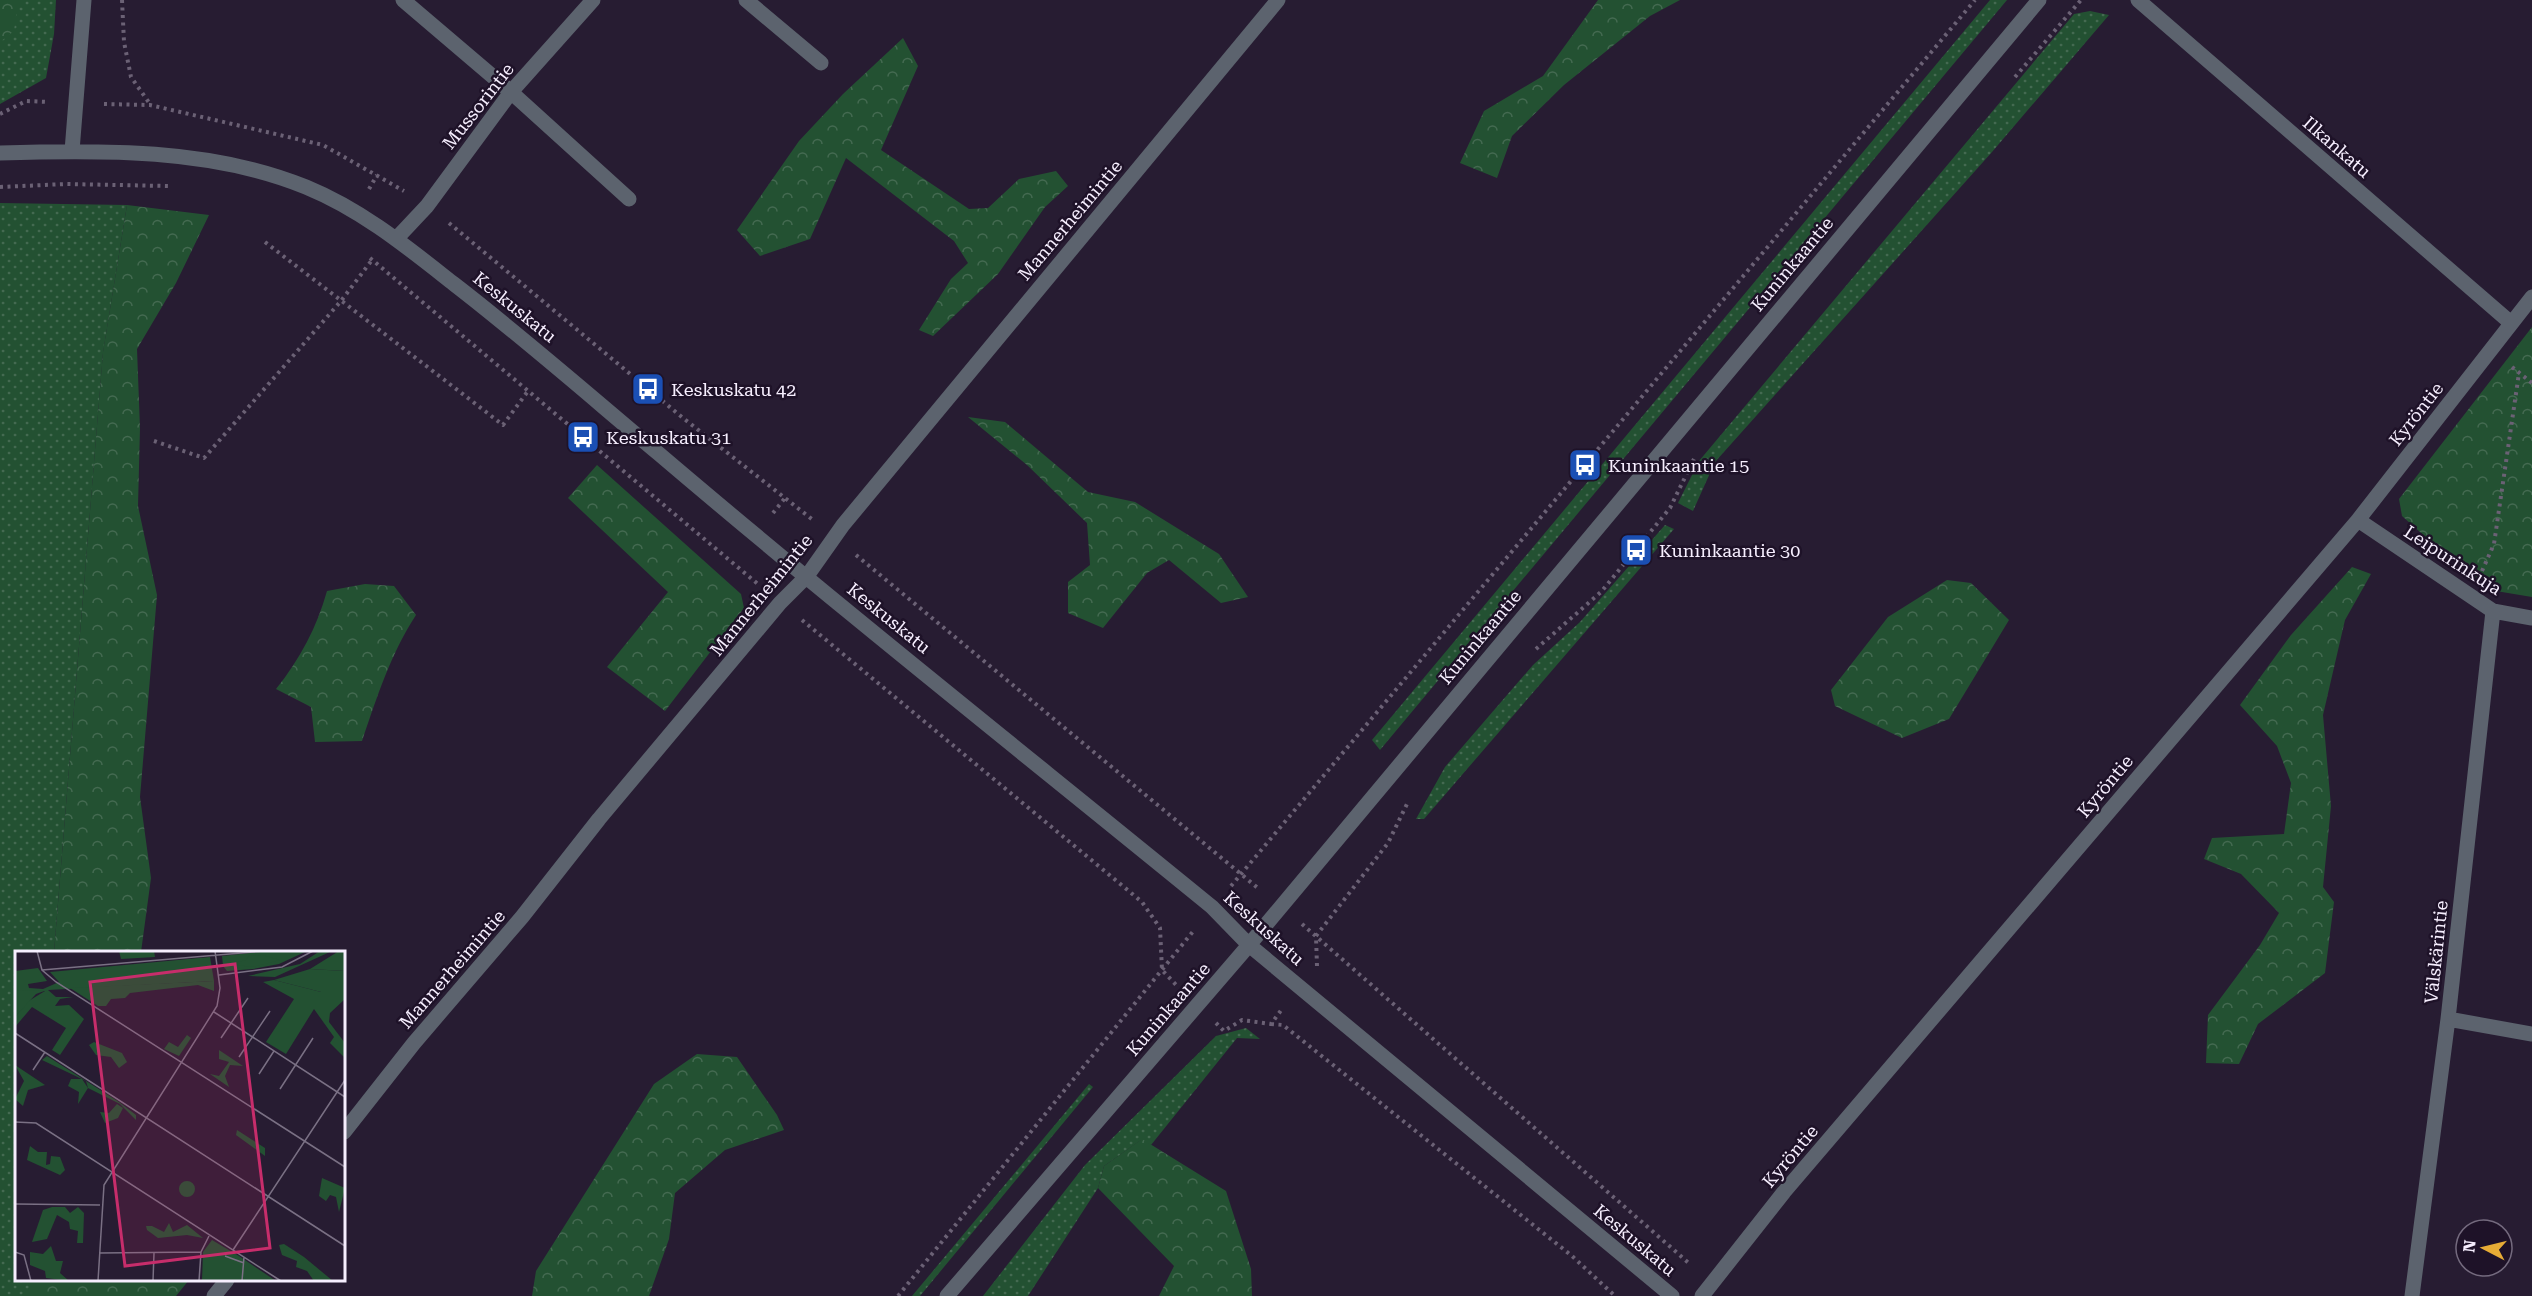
<svg xmlns="http://www.w3.org/2000/svg" width="2532" height="1296" font-family="'Roboto Serif',serif">
  <style>
    .grass { fill: url(#grass-dots) }
    .forest { fill: url(#forest-crowns) }
    .lines { fill: none; stroke-linecap: round; stroke-linejoin: round }
    .path { stroke: #6b6175; stroke-width: 4; stroke-dasharray: 3 4.5; stroke-linecap: butt }
    .minor { stroke: #5c636e; stroke-width: 15 }
    .labels { text-anchor: middle; dominant-baseline: central; stroke-width: 5; stroke-linejoin: round; paint-order: stroke }
    .street-label { font-size: 18px; fill: #f6eefe; stroke: #1e1228 }
    .poi-label { font-size: 18px; fill: #f6eefe; stroke: #1e1228; text-anchor: start }
    .inset-road { fill: none; stroke: #7a7084; stroke-width: 1.5 }
    .view { fill: #c72d6b; fill-opacity: 0.15; stroke: #c72d6b; stroke-width: 3 }
    .inset-edge { fill: none; stroke: #f6eefe; stroke-width: 3 }
  </style>
  <defs>
    <pattern id="grass-dots" width="8" height="8" patternUnits="userSpaceOnUse" patternTransform="scale(1.5)"><rect width="8" height="8" fill="#235132"/><path d="M2 2h.1M6 6h.1" fill="none" stroke="#446a51" stroke-width="1.8" stroke-linecap="round"/></pattern>
    <pattern id="forest-crowns" width="20" height="18" patternUnits="userSpaceOnUse" patternTransform="scale(1.5)"><rect width="20" height="18" fill="#235132"/><path d="M2 6a3 3 0 1 1 6 0M12 15a3 3 0 1 1 6 0" fill="none" stroke="#446a51"/></pattern>
  </defs>
  <rect width="100%" height="100%" fill="#271c32"/>
  <path class="grass" d="M 0,0 L 56,0 L 54,34 L 46,78 L 0,104 Z
    M 1990,0 L 2007,0 L 1380,750 L 1372,740 Z
    M 2090,11 L 2109,15 L 1992,152 L 1715,462 L 1693,511 L 1678,503 L 1699,461 L 2074,14 Z
    M 0,203 L 127,205 L 103,353 L 54,952 L 16,952 L 16,1280 L 29,1280 L 29,1296 L 0,1296 Z
    M 1665,525 L 1674,529 L 1424,819 L 1416,819 L 1445,767 L 1533,665 L 1580,622 Z
    M 1246,1028 L 1260,1039 L 1237,1038 L 1151,1145 L 1141,1140 L 1104,1166 L 1098,1188 L 1028,1296 L 983,1296 L 1085,1165 L 1216,1036 Z
    M 1089,1084 L 1093,1087 L 920,1296 L 912,1296 Z"/>
  <path class="forest" d="M 0,0 L 18,0 L 14,31 L 0,42 Z
    M 1598,0 L 1680,0 L 1650,16 L 1564,85 L 1512,136 L 1497,178 L 1460,163 L 1484,111 L 1543,76 Z
    M 903,38 L 918,66 L 881,150 L 969,209 L 988,208 L 1019,179 L 1056,171 L 1068,186 L 1045,207 L 998,274 L 933,336 L 919,330 L 951,279 L 968,263 L 954,241 L 846,158 L 810,239 L 760,256 L 737,230 L 799,141 L 843,94 Z
    M 127,205 L 209,215 L 176,283 L 137,349 L 140,428 L 138,506 L 157,595 L 140,797 L 151,878 L 141,952 L 54,952 L 103,352 Z
    M 2532,327 L 2532,597 L 2490,590 L 2438,548 L 2402,516 L 2399,499 Z
    M 968,417 L 1005,422 L 1088,492 L 1135,502 L 1219,554 L 1248,597 L 1221,603 L 1169,560 L 1147,573 L 1103,628 L 1068,613 L 1068,582 L 1090,565 L 1087,523 L 1027,465 Z
    M 597,465 L 741,594 L 744,608 L 665,711 L 607,667 L 668,592 L 568,498 Z
    M 2352,567 L 2371,574 L 2345,620 L 2323,715 L 2331,806 L 2323,887 L 2334,902 L 2325,973 L 2258,1024 L 2239,1064 L 2206,1063 L 2208,1015 L 2260,945 L 2279,913 L 2241,874 L 2204,859 L 2212,838 L 2284,834 L 2291,783 L 2277,746 L 2240,705 L 2291,635 Z
    M 1947,580 L 1971,583 L 2009,620 L 1949,719 L 1902,738 L 1835,706 L 1831,690 L 1888,617 Z
    M 365,584 L 394,586 L 416,615 C 391,653 377,697 362,741 L 315,742 L 311,707 L 276,689 C 300,659 317,627 327,591 Z
    M 697,1054 L 737,1057 L 777,1115 L 784,1130 L 725,1150 L 675,1193 L 669,1239 L 649,1296 L 532,1296 L 536,1271 L 654,1084 Z
    M 1142,1139 L 1226,1191 L 1251,1269 L 1252,1296 L 1159,1296 L 1174,1266 L 1098,1188 L 1104,1166 Z
    M 29,1280 L 189,1280 L 176,1296 L 29,1296 Z"/>
  <g class="lines">
    <path class="path" d="M 122,0 L 124,42 L 131,77 L 150,104
      M 2015,77 L 2081,0
      M 104,104 L 150,105 L 323,145 L 404,191
      M 0,114 L 26,101 L 49,102
      M 0,187 L 66,184 L 168,186
      M 369,189 L 377,175
      M 449,223 L 683,418 L 813,520
      M 265,242 L 503,425 L 528,391
      M 370,258 L 759,585
      M 2512,367 L 2532,383
      M 154,441 L 204,458 L 341,301 L 372,260
      M 773,513 L 785,498
      M 856,555 L 1259,889
      M 2482,571 L 2494,544 L 2519,373
      M 802,620 L 1142,902 L 1160,928 L 1162,970 L 1178,987
      M 1536,649 L 1601,592 L 1670,508 L 1694,459
      M 1231,886 L 1975,0
      M 1302,924 L 1691,1265
      M 1317,966 L 1316,936 L 1388,843 L 1408,802
      M 1216,1023 L 1224,1031 L 1242,1020 L 1271,1024 L 1282,1009
      M 1271,1024 L 1283,1025 L 1572,1256 L 1615,1296
      M 898,1296 L 1195,929"/>
    <path class="minor" d="M 403,0 L 511,92 L 629,199
      M 746,0 L 821,63
      M 2138,0 L 2511,323
      M 72,151 L 84,0
      M 0,153 C 101,150 211,148 306,187 C 362,210 407,247 454,284 C 524,338 590,396 658,453 C 840,608 1027,756 1212,907 L 1249,945 L 1672,1296
      M 396,239 L 427,206 L 511,92 L 593,0
      M 2358,520 L 2493,611 L 2532,618
      M 2448,1019 L 2532,1034
      M 344,1132 L 414,1043 L 522,917 L 599,819 L 780,603 L 807,576 L 843,525 L 1278,0
      M 214,1296 L 227,1280
      M 947,1296 L 1249,945 L 2039,0
      M 1702,1296 L 1784,1192 L 2358,520 L 2532,297
      M 2412,1296 L 2448,1019 L 2493,611"/>
  </g>
  <defs>
    <g id="bus-square" transform="scale(1.725)"><rect x="-9" y="-9" width="18" height="18" rx="4" fill="#1a4fb4" stroke="#1e1228"/><path d="M-5-6H5V4H4V6H2V4H-2V6H-4V4H-5ZM-3.5-4V0h7V-4ZM-3.5 1.2v1.5H-2V1.2ZM2 1.2v1.5H3.5V1.2Z" fill="#fff"/></g>
  </defs>
  <g fill-rule="evenodd">
    <use href="#bus-square" x="648" y="389"/>
    <use href="#bus-square" x="583" y="437"/>
    <use href="#bus-square" x="1585" y="465"/>
    <use href="#bus-square" x="1636" y="550"/>
  </g>
  <g class="labels">
    <g class="street-label">
      <text transform="translate(478 106) rotate(-52)">Mussorintie</text>
      <text transform="translate(2337 147) rotate(41)">Ilkankatu</text>
      <text transform="translate(1070 220) rotate(-50)">Mannerheimintie</text>
      <text transform="translate(1792 264) rotate(-50)">Kuninkaantie</text>
      <text transform="translate(515 307) rotate(39)">Keskuskatu</text>
      <text transform="translate(2416 414) rotate(-52)">Kyröntie</text>
      <text transform="translate(2453 560) rotate(33)">Leipurinkuja</text>
      <text transform="translate(761 595) rotate(-51)">Mannerheimintie</text>
      <text transform="translate(889 618) rotate(39)">Keskuskatu</text>
      <text transform="translate(1480 637) rotate(-50)">Kuninkaantie</text>
      <text transform="translate(2105 786) rotate(-50)">Kyröntie</text>
      <text transform="translate(1264 928) rotate(42)">Keskuskatu</text>
      <text transform="translate(2436 952) rotate(-84)">Välskärintie</text>
      <text transform="translate(452 969) rotate(-49)">Mannerheimintie</text>
      <text transform="translate(1168 1009) rotate(-49)">Kuninkaantie</text>
      <text transform="translate(1790 1156) rotate(-50)">Kyröntie</text>
      <text transform="translate(1635 1240) rotate(40)">Keskuskatu</text>
    </g>
    <g class="poi-label">
      <text x="671" y="389">Keskuskatu 42</text>
      <text x="606" y="437">Keskuskatu 31</text>
      <text x="1608" y="465">Kuninkaantie 15</text>
      <text x="1659" y="550">Kuninkaantie 30</text>
    </g>
  </g>
  <g transform="translate(15 951)">
    <rect width="330" height="330" fill="#271c32"/>
    <path d="M 253,0 L 292,0 L 264,13 L 238,18 L 212,20 L 208,15 L 207,5 ZM 305,0 L 317,0 L 260,26 L 233,25 L 285,13 ZM 195,6 L 199,30 L 33,39 L 41,46 L 58,46 L 45,48 L 40,55 L 54,54 L 69,68 L 45,104 L 37,99 L 51,77 L 17,56 L 0,76 L 0,66 L 12,51 L 30,40 L 0,40 L 0,20 L 23,17 L 32,30 L 13,33 L 14,37 L 28,38 L 44,31 L 35,21 ZM 295,18 L 330,20 L 330,41 L 306,41 L 259,29 ZM 32,105 L 104,151 L 121,164 L 121,169 L 105,153 L 73,137 L 71,130 L 27,109 Z" fill="#235132"/>
    <path d="M 104,0 L 139,0 L 140,6 L 106,8 ZM 324,0 L 330,0 L 330,20 L 295,18 ZM 247,4 L 265,9 L 237,16 L 215,13 L 231,9 L 234,5 ZM 259,29 L 306,41 L 330,41 L 330,48 L 315,62 L 314,71 L 330,92 L 330,107 L 315,92 L 319,86 L 299,58 L 271,103 L 251,91 L 279,48 L 248,31 ZM 199,30 L 199,40 L 183,34 L 115,42 L 110,47 L 96,48 L 91,55 L 83,55 L 55,37 ZM 32,39 L 21,43 L 0,66 L 0,40 ZM 172,84 L 176,87 L 164,105 L 149,98 L 154,91 L 163,96 ZM 79,91 L 107,102 L 112,111 L 104,117 L 96,106 L 81,104 L 74,94 ZM 204,99 L 228,115 L 215,114 L 210,125 L 214,136 L 195,123 L 204,125 L 214,111 L 204,108 ZM 0,114 L 30,134 L 13,139 L 8,155 L 0,148 L 9,130 ZM 56,128 L 67,128 L 73,137 L 63,153 L 64,141 L 53,135 ZM 102,153 L 108,157 L 103,167 L 90,172 L 85,161 L 94,162 ZM 222,179 L 250,197 L 250,205 L 221,184 ZM 15,195 L 23,201 L 32,201 L 31,214 L 35,213 L 36,205 L 45,206 L 50,219 L 45,224 L 12,209 ZM 307,227 L 330,237 L 324,261 L 321,246 L 315,244 L 311,250 L 304,245 ZM164 238a8 8 0 1 1 16 0a8 8 0 1 1-16 0ZM 37,256 L 50,256 L 55,262 L 63,256 L 69,262 L 68,292 L 62,292 L 63,280 L 55,278 L 54,271 L 42,264 L 32,288 L 17,291 L 28,259 ZM 154,272 L 158,281 L 172,274 L 188,287 L 172,284 L 143,287 L 132,279 L 131,275 L 137,275 L 149,281 ZM 197,289 L 224,305 L 261,330 L 187,330 L 188,301 ZM 269,293 L 289,306 L 318,330 L 299,330 L 292,320 L 281,316 L 282,310 L 267,304 L 264,294 ZM 36,295 L 41,310 L 48,310 L 45,322 L 54,330 L 31,327 L 30,320 L 15,314 L 15,301 L 28,303 Z" fill="#235132"/>
    <path class="inset-road" d="M 22,0 L 27,19 L 41,31 L 330,216M 27,19 L 249,0M 204,24 L 267,16 L 298,0M 199,61 L 330,146M 0,82 L 330,295M 206,87 L 233,47M 224,106 L 255,60M 18,119 L 30,101M 244,123 L 259,100M 265,138 L 298,87M 0,171 L 21,172 L 266,330M 0,253 L 85,254M 218,299 L 330,129M 0,301 L 9,304 L 16,330M 84,302 L 186,301M 210,305 L 229,312M 83,330 L 89,234 L 202,55 L 205,37 L 200,0M 138,330 L 139,302M 184,330 L 186,301 L 194,285M 227,330 L 229,306"/>
    <path class="view" d="M 220,13 L 255,297 L 110,315 L 75,31 Z"/>
    <rect width="330" height="330" class="inset-edge"/>
  </g>
  <g transform="translate(2484 1248) rotate(277)"><circle r="28" fill="#1e1228" stroke="#746a7e" stroke-width="1.5"/>
  <path d="M0-4.5L10 22L0 15L-10 22Z" fill="#e7ac36"/>
  <text y="-9" font-size="16" font-weight="bold" text-anchor="middle" fill="#f6eefe">N</text>
  </g>
</svg>
